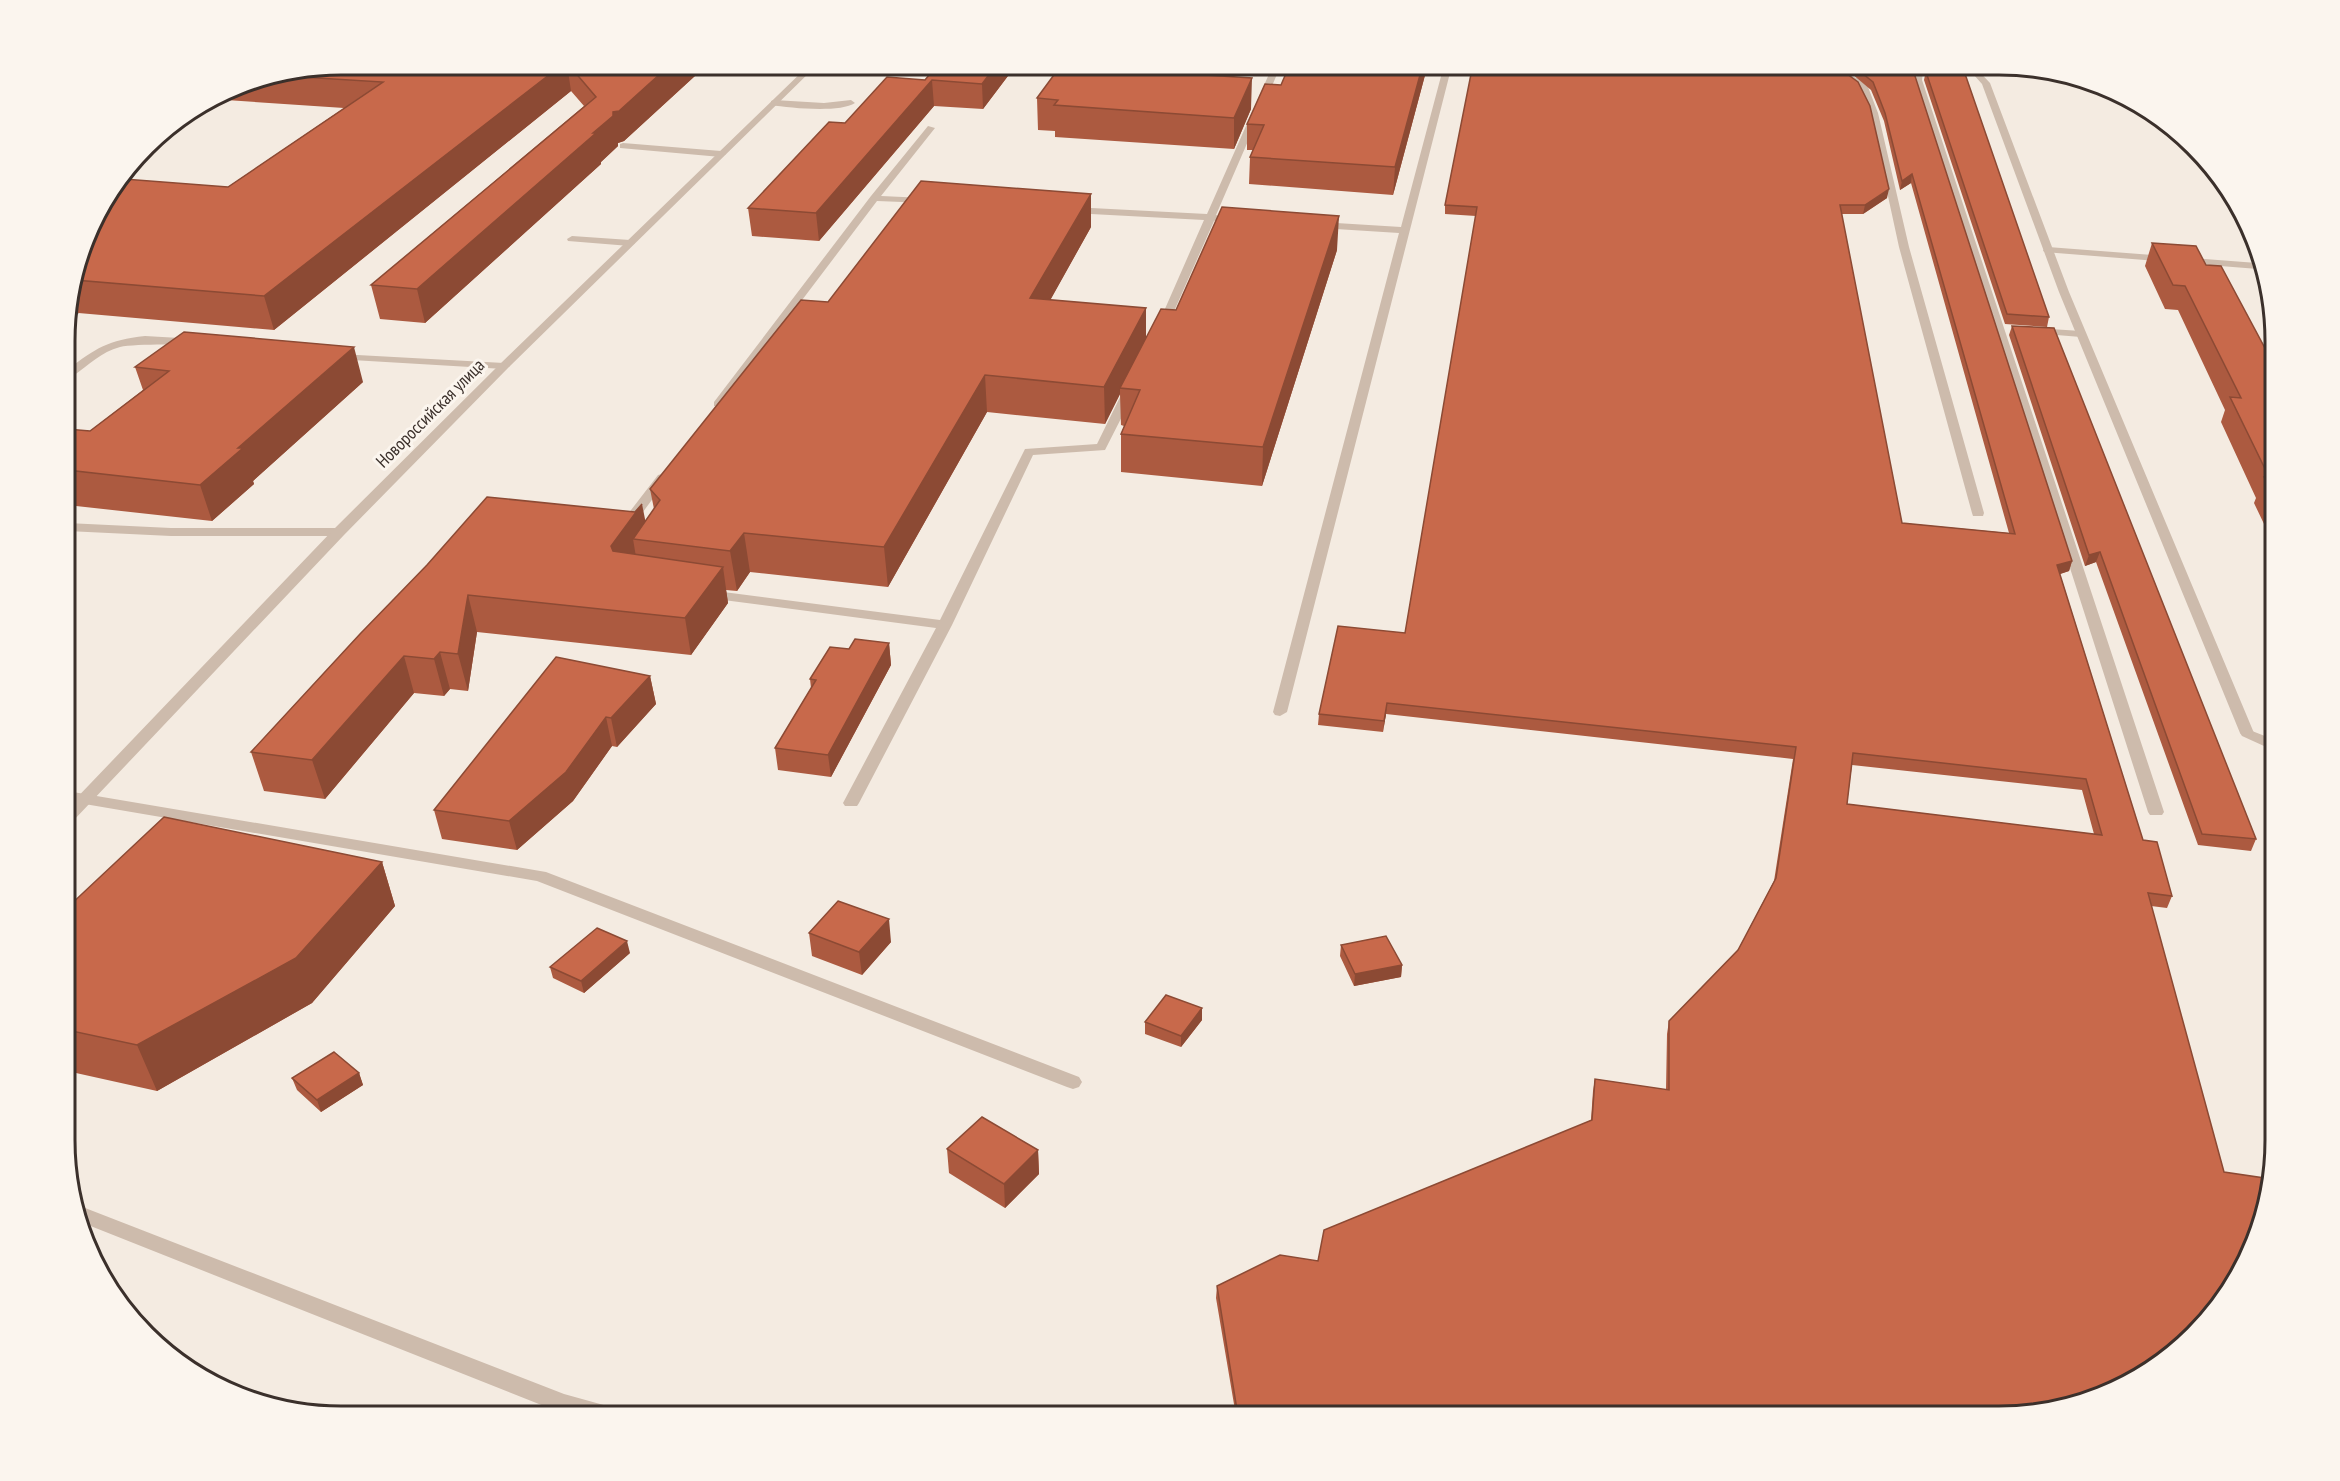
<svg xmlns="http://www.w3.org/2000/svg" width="2340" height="1481" font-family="'PT Sans Narrow',sans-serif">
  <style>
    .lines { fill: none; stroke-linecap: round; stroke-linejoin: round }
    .service { fill: #cdbbac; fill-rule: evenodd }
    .minor { fill: #cdbbac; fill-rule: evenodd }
    .rail { stroke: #3b302b; stroke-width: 4; stroke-dasharray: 1.5 4; stroke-linecap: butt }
    .wall { fill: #ac5a40; fill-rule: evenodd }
    .shaded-wall { fill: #8c4a34 }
    .building { fill: #c8694b; stroke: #8c4a34; stroke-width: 1.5; fill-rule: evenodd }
    .labels { text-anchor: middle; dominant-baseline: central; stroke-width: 6; stroke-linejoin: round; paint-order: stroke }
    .far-street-label { font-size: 18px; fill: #3b302b; stroke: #fbf5ee }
    .rim { fill: none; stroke: #3b302b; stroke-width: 3 }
  </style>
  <rect width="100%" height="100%" fill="#f4ebe1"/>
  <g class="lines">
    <path class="service" d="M 1273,65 L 1281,65 L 1216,215 L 1223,218 L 1214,221 L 1167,327 L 1162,330 L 1158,329 L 1157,327 L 1204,220 L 1072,213 L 1067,210 L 1072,207 L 1207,214 Z
      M 1444,65 L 1452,65 L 1287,712 L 1280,716 L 1275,715 L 1273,712 L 1399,233 L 1320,228 L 1315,225 L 1320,222 L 1401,227 Z
      M 1916,65 L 1924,65 L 1922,80 L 2164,812 L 2162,815 L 2150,815 L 2148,812 L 1914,80 Z
      M 1843,73 L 1857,78 L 1868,87 L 1878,113 L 1909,247 L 1984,513 L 1983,516 L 1973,516 L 1972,513 L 1899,247 L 1870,113 L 1861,90 L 1839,76 Z
      M 244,84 L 245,88 L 155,138 L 159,133 L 219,96 Z
      M 774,100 L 824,103 L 851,100 L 855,103 C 840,113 790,108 771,105 L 771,101 Z
      M 928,126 L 935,128 L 881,196 L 925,198 L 930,201 L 928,203 L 877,201 L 722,406 L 714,406 L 714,402 L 871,196 Z
      M 623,143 L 721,151 L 726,154 L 721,157 L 620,148 L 620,144 Z
      M 572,236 L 630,240 L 635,243 L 630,246 L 568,241 L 567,239 Z
      M 2048,247 L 2257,263 L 2258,269 L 2044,252 L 2043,250 Z
      M 2035,328 L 2081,331 L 2086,334 L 2081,337 L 2031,333 L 2031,329 Z
      M 145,336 L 197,339 L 199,341 C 193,346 136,343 120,347 C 101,352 89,365 73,376 L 67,377 L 67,370 C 96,348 108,340 145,336 Z
      M 339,354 L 504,363 L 510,366 L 504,369 L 335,359 L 335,355 Z
      M 1129,388 L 1135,391 L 1105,450 L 1033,455 L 952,625 L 859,803 L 857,806 L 845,806 L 843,803 L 936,628 L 708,598 L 701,594 L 708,590 L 940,620 L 1025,449 L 1097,444 L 1123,391 Z
      M 662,474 L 668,478 L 640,516 L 644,520 L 643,523 C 636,524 630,523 627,517 L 628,514 L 658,475 Z
      M 67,523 L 171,528 L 339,528 L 345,532 L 339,536 L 171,536 L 67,531 Z
      M 2247,729 L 2275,740 L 2275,751 L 2242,736 L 2240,733 Z
      M 67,791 L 546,872 L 1079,1077 L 1082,1082 L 1079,1087 L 1073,1089 L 1067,1087 L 537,881 L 67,801 Z
      M 80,1206 L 564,1394 L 618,1409 L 621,1416 L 577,1416 L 554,1410 L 83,1223 L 78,1207 Z"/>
    <path class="minor" d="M 809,65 L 817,65 L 508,368 L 344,535 L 73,821 L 67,822 L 67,808 L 334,529 L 500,364 Z
      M 1965,65 L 1973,65 L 1990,83 L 2069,292 L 2254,733 L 2252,736 L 2247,737 L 2240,733 L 2059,292 L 1982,84 Z"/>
    <path class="rail" d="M 67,319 L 89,304"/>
  </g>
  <path class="wall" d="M 341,64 L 708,64 L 624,141 L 618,143 L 618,146 L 601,162 L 601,164 L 425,323 L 380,319 L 371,285 L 584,106 L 571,91 L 274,330 L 67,312 L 67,305 L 93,219 L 228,187 L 344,108 L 226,100 L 224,93 L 236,85 Z
    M 938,64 L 1017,64 L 983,109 L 934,106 L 819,241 L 752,236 L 748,208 L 845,123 L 925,80 Z
    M 1428,64 L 1393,195 L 1249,184 L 1250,157 L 1253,150 L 1247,150 L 1247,124 L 1281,85 Z
    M 1816,64 L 1914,65 L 1914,73 L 2072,561 L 2069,571 L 2060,574 L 2143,840 L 2172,896 L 2167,908 L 2151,906 L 2224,1172 L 2017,1416 L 1236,1416 L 1216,1298 L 1217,1286 L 1318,1261 L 1591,1120 L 1593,1091 L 1595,1079 L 1666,1090 L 1667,1034 L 1669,1021 L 1738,950 L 1774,881 L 1793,759 L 1386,714 L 1383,732 L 1318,725 L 1319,714 L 1405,633 L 1476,216 L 1445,214 L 1445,205 L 1887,198 L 1863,214 L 1841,214 L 1902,523 L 2009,533 L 1911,183 L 1900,190 L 1884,121 L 1871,90 L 1852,74 ZM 1852,765 L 2082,790 L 2094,834 L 1847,804 Z
    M 1927,65 L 2049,317 L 2047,327 L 2005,324 L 1924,80 Z
    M 1037,98 L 1251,109 L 1234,149 L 1055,137 L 1055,131 L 1038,130 Z
    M 1091,227 L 1050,300 L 1146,308 L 1146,337 L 1176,310 L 1337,250 L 1262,486 L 1121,472 L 1121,434 L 1124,426 L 1121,425 L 1120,394 L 1105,424 L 987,412 L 888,587 L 750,572 L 737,591 L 726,590 L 728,603 L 691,655 L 477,632 L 468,691 L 450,689 L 444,696 L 414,693 L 325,799 L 264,791 L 251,752 L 360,634 L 645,521 L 654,509 L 650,489 L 828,302 Z
    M 2152,243 L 2206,265 L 2275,367 L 2275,547 L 2254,503 L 2256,498 L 2221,422 L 2225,410 L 2178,310 L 2165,309 L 2145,266 Z
    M 2012,326 L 2256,839 L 2251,851 L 2198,845 L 2096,562 L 2085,566 L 2009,335 Z
    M 135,367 L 363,382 L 253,481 L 254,484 L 212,521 L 67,505 L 67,429 L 90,431 L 143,390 Z
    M 889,643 L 891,665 L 831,777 L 778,770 L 775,748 L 811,688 L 810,679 L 849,649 Z
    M 650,676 L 656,704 L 617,747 L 612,746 L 573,801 L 517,850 L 442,839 L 434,810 Z
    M 382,862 L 395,906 L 312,1003 L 157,1091 L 67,1071 L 67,908 Z
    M 809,933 L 891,942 L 862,975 L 812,956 Z
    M 1341,945 L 1402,965 L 1401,977 L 1354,986 L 1340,956 Z
    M 630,953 L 584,993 L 553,978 L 550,967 Z
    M 1202,1008 L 1202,1020 L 1181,1047 L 1145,1034 L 1145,1022 Z
    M 359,1073 L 363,1085 L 321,1112 L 297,1090 L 292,1078 Z
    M 947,1149 L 1038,1150 L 1039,1174 L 1005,1208 L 949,1173 Z"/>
  <path class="shaded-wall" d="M 563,64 L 567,64 L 571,91 L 274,330 L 264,296 Z
    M 671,64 L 708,64 L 624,141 L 618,143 L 618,146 L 601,162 L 601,164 L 425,323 L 417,289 L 593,133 L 613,112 Z
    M 997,64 L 1017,64 L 983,109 L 982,84 Z
    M 1423,64 L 1428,64 L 1393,195 L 1395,167 Z
    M 1252,78 L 1251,109 L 1234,149 L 1234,118 Z
    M 932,80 L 934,106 L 819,241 L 816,213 Z
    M 1912,174 L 1911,183 L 1900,190 L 1902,181 Z
    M 1889,189 L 1887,198 L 1863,214 L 1865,205 Z
    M 1091,194 L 1091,227 L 1032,333 L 1030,298 Z
    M 1339,216 L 1337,250 L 1262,486 L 1263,447 Z
    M 1146,308 L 1146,343 L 1120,388 L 1120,394 L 1105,424 L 1104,387 Z
    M 354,347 L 363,382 L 253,481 L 254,484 L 212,521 L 200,485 L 238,448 Z
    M 985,375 L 987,412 L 888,587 L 884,547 Z
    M 642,504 L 649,539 L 633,539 L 636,557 L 618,582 L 611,546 Z
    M 744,533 L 750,572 L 737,591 L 730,551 Z
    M 2100,552 L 2096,562 L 2085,566 L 2089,555 Z
    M 2072,561 L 2069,571 L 2054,576 L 2057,565 Z
    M 723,567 L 728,603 L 691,655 L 685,618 Z
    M 468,595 L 477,632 L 468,691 L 458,654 Z
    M 889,643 L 891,665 L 831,777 L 828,755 Z
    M 440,652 L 450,689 L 444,696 L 434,659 Z
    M 404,656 L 414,693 L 325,799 L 312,760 Z
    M 650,676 L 656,704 L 617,747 L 611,718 Z
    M 1387,703 L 1386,714 L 1383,732 L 1384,721 Z
    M 606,717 L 612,746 L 573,801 L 517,850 L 509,821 Z
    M 382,862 L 395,906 L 312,1003 L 157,1091 L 137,1045 Z
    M 889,919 L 891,942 L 862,975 L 859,952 Z
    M 627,941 L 630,953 L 584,993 L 581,981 Z
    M 1402,965 L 1401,977 L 1354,986 L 1355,974 Z
    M 1202,1008 L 1202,1020 L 1181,1047 L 1181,1036 Z
    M 359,1073 L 363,1085 L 321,1112 L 317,1100 Z
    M 1038,1150 L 1039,1174 L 1005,1208 L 1004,1184 Z"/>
  <path class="building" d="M 341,64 L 563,64 L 264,296 L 75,280 L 93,219 L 124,179 L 228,187 L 383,82 L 285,76 Z
    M 568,64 L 671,64 L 619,111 L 613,112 L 613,116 L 593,133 L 596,133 L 417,289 L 371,285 L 596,97 Z
    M 938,64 L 997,64 L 982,84 L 932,80 L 816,213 L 748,208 L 829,122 L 845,123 L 887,77 L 925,80 Z
    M 1290,64 L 1423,64 L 1395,167 L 1250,157 L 1264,125 L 1247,124 L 1265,84 L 1281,85 Z
    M 1473,64 L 1795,64 L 1816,66 L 1847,74 L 1858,82 L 1870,106 L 1889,189 L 1865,205 L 1840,205 L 1902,523 L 2015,534 L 1912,174 L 1902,181 L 1885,113 L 1873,82 L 1853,66 L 1847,64 L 1914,65 L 1914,73 L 2072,561 L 2057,565 L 2143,840 L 2157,842 L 2172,896 L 2148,893 L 2224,1172 L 2271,1179 L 2261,1228 L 2229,1293 L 2137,1380 L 2017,1416 L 1238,1416 L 1217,1286 L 1280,1255 L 1318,1261 L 1324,1230 L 1592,1120 L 1595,1079 L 1669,1090 L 1669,1021 L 1738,950 L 1776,878 L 1796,747 L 1387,703 L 1384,721 L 1319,714 L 1338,626 L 1405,633 L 1477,207 L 1445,205 ZM 1853,753 L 2086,779 L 2102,835 L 1847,804 Z
    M 1927,65 L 1963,68 L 2049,317 L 2007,314 L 1926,72 Z
    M 1080,67 L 1252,78 L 1234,118 L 1054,105 L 1058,100 L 1037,98 L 1059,68 L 1079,69 Z
    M 921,181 L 1091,194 L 1030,298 L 1146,308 L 1104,387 L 985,375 L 884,547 L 744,533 L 730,551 L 633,539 L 660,500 L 650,489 L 801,300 L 828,302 Z
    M 1222,207 L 1339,216 L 1263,447 L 1121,434 L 1140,390 L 1120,388 L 1161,309 L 1176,310 Z
    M 2152,243 L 2196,246 L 2206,265 L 2221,266 L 2275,367 L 2275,499 L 2264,477 L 2269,477 L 2230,397 L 2241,398 L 2185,286 L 2173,285 Z
    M 2012,326 L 2054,328 L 2256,839 L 2202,834 L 2100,552 L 2089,555 Z
    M 184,332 L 354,347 L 238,448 L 243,448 L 200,485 L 67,470 L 67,429 L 90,431 L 169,371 L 135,367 Z
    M 487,497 L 635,512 L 642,504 L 611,546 L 613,551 L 723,567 L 685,618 L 468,595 L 458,654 L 440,652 L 434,659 L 404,656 L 312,760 L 251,752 L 360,634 L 427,565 Z
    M 855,639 L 889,643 L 828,755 L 775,748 L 816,680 L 810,679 L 830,647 L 849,649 Z
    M 556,657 L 650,676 L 611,718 L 606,717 L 566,772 L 509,821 L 434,810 Z
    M 164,817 L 382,862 L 296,958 L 137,1045 L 67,1030 L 67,908 Z
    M 838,901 L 889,919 L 859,952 L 809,933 Z
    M 597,928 L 627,941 L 581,981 L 550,967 Z
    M 1386,936 L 1402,965 L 1355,974 L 1341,945 Z
    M 1166,995 L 1202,1008 L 1181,1036 L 1145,1022 Z
    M 334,1052 L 359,1073 L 317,1100 L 292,1078 Z
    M 982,1117 L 1038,1150 L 1004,1184 L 947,1149 Z"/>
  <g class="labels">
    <g class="far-street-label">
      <text transform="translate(430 413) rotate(-45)">Новороссийская улица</text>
    </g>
  </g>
  <path d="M0 0H2340V1481H0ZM341 75H1999A266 266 0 0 1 2265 341V1140A266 266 0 0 1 1999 1406H341A266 266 0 0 1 75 1140V341A266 266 0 0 1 341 75Z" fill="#fbf5ee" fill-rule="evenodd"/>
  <path class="rim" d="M341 75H1999A266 266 0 0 1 2265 341V1140A266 266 0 0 1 1999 1406H341A266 266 0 0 1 75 1140V341A266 266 0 0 1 341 75Z"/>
</svg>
